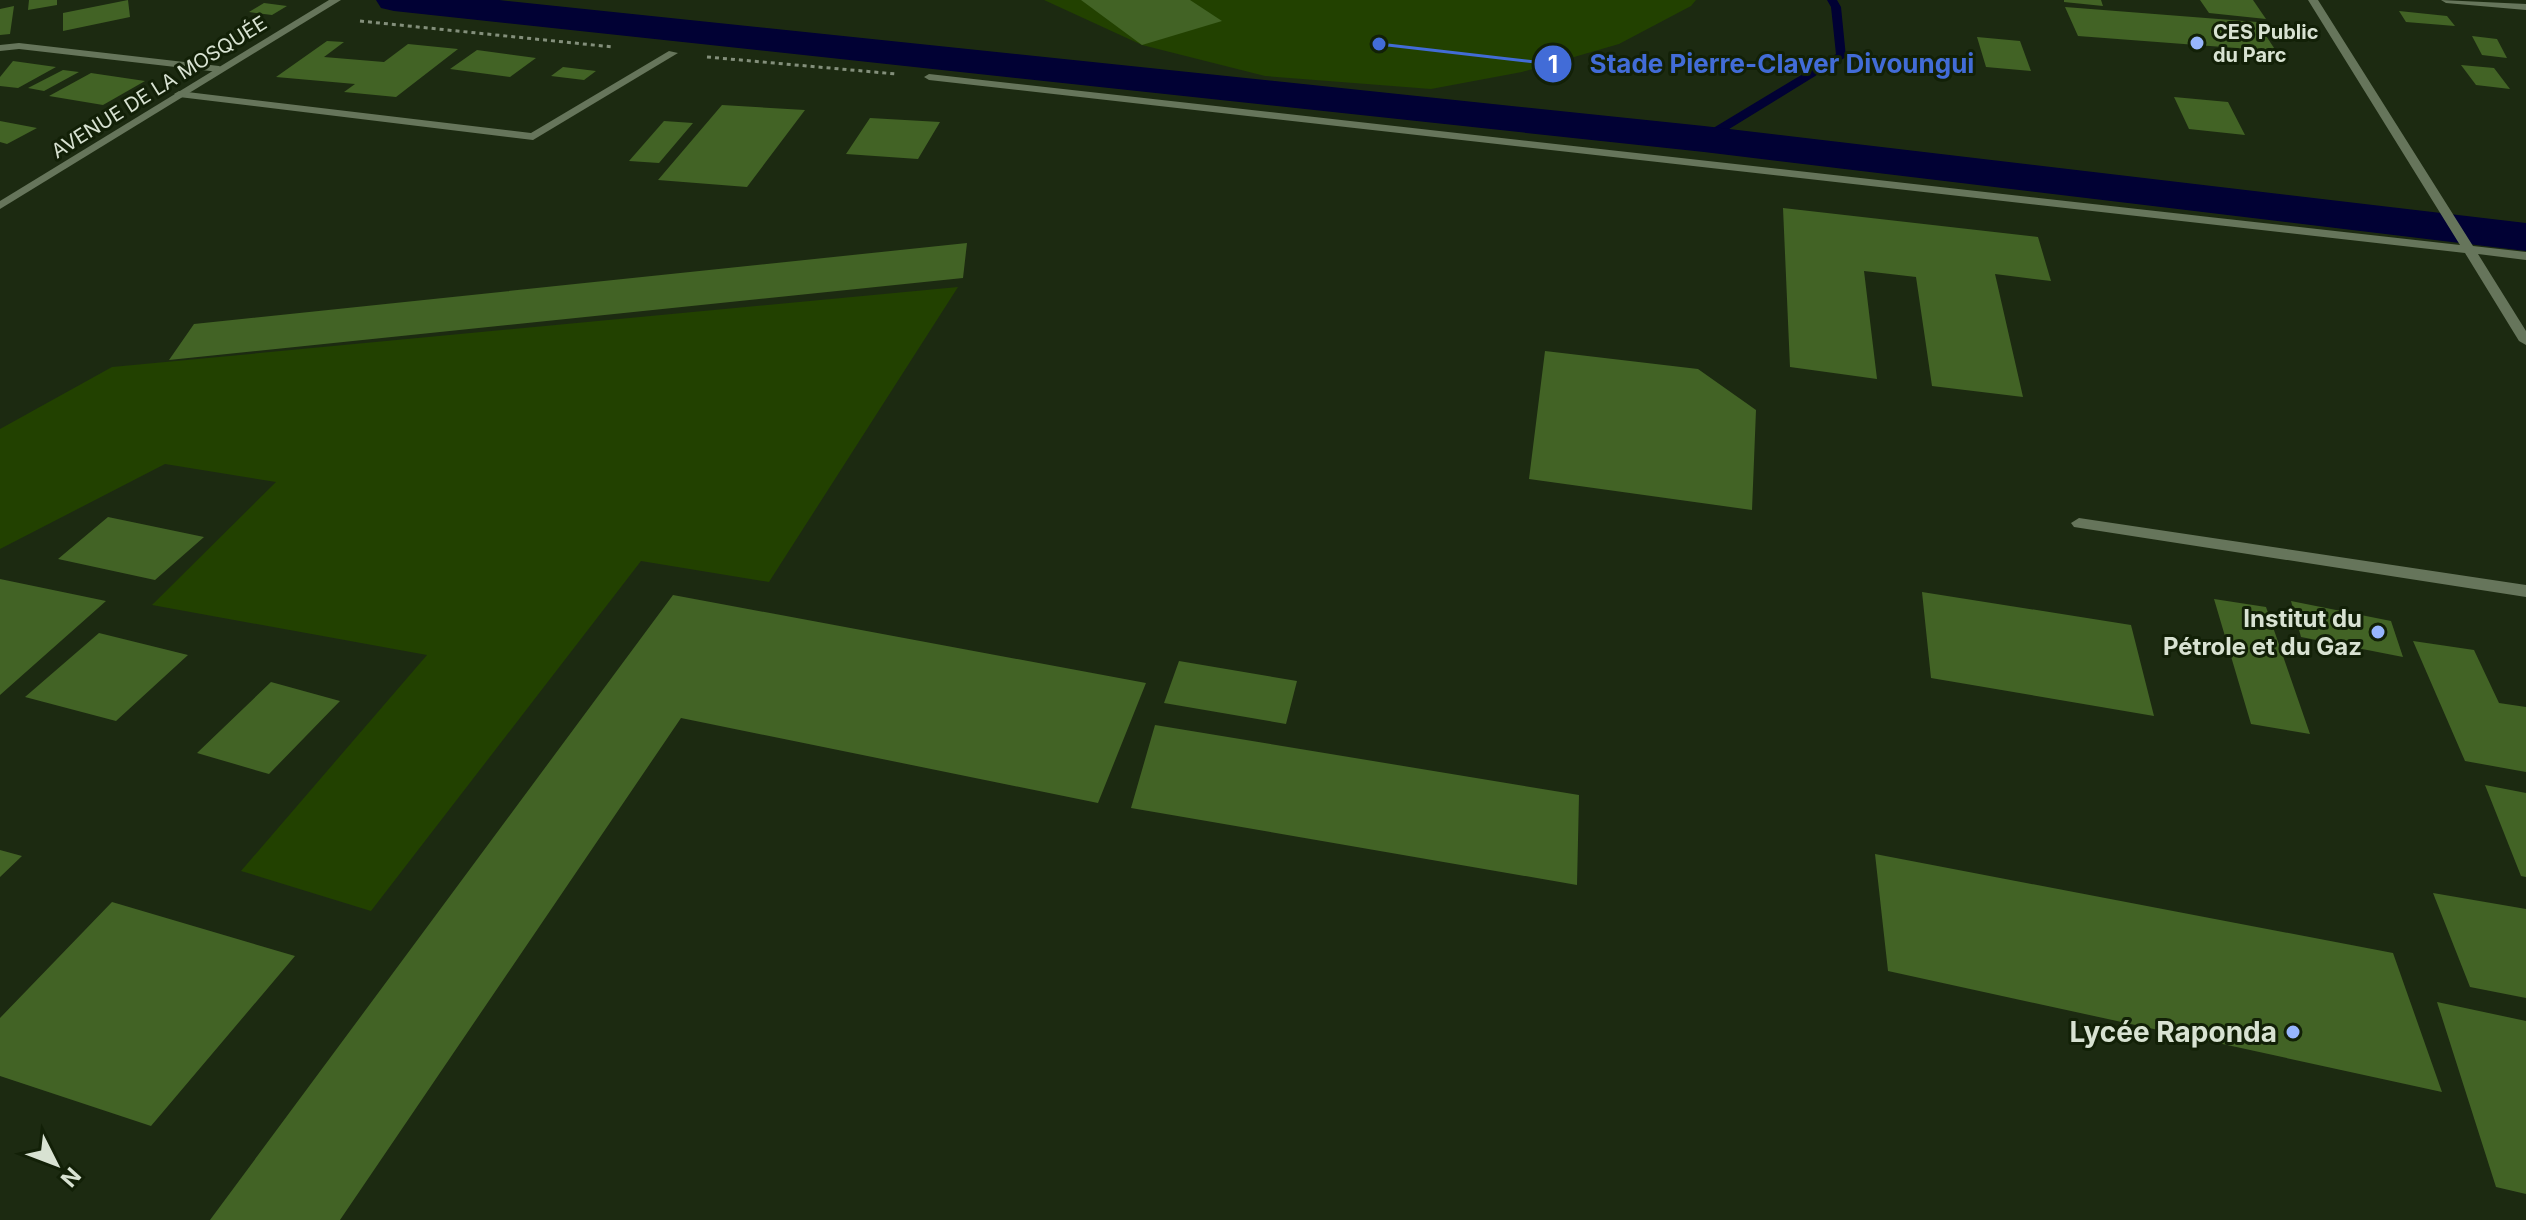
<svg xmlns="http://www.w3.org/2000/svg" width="2526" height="1220" font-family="Inter,sans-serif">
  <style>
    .green { fill: #224100 }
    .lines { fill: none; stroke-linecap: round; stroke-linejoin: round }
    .stream { fill: #010134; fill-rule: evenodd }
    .canal { fill: #010134; fill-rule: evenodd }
    .building { fill: #426325 }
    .path { stroke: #838f7b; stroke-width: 3; stroke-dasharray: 4 4; stroke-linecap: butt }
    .service { fill: #66755b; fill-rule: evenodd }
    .minor { fill: #66755b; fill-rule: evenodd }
    .tertiary { fill: #66755b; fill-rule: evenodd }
    .poi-dot { fill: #97b6fd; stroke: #122007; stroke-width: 3 }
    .labels { text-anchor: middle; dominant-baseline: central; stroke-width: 6; stroke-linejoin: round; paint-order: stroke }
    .far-poi-label { font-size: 20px; font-weight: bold; fill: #d8e2d2; stroke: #122007; text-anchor: start }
    .far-street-label { font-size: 20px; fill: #d8e2d2; stroke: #122007 }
    .poi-label { font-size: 24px; font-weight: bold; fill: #d8e2d2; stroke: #122007; text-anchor: end }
    .near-poi-label { font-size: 28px; font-weight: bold; fill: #d8e2d2; stroke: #122007; text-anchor: end }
    .leader { fill: none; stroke: #426cd7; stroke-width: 3 }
    .callout-dot { fill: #426cd7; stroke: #122007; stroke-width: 3 }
    .mark-label { font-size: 24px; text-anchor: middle; font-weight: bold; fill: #fff }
    .callout-label { font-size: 26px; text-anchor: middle; font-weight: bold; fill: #426cd7; stroke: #122007; stroke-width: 6; stroke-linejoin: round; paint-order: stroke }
  </style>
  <rect width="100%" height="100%" fill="#1c2a11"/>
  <path class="green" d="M 1044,0 L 1696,0 L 1691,6 L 1619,44 L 1522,72 L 1431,89 L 1265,76 L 1142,45 Z
    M 958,287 L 769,582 L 641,561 L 371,911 L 241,871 L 427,655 L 152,605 L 276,482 L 165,464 L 0,549 L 0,429 L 112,367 Z"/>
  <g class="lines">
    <path class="stream" d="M 1827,0 L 1837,0 L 1841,7 L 1846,57 L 1708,142 L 1700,142 L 1700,136 L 1836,54 L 1831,7 Z"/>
    <path class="canal" d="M 376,0 L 499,0 L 1704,126 L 2526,223 L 2526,251 L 1704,152 L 394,11 L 381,8 Z"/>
  </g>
  <path class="building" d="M 29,0 L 57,0 L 57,5 L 28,10 Z
    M 128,0 L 130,17 L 63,31 L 63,13 Z
    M 1081,0 L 1190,0 L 1222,21 L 1142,45 Z
    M 2064,0 L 2101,0 L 2103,6 L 2064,2 Z
    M 2200,0 L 2253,0 L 2266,19 L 2209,13 Z
    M 264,3 L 287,6 L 272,15 L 249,12 Z
    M 14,6 L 10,34 L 0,35 L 0,9 Z
    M 2065,7 L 2257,22 L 2276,51 L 2078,36 Z
    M 2399,11 L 2447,16 L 2455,26 L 2406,22 Z
    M 2472,36 L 2497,39 L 2507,58 L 2482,55 Z
    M 1977,37 L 2020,41 L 2031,71 L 1986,67 Z
    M 327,41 L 344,42 L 324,57 L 384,62 L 408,44 L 458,49 L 396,97 L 344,92 L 355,84 L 276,77 Z
    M 477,50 L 536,58 L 510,77 L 450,69 Z
    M 13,61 L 56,67 L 18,88 L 0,86 L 0,77 Z
    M 2461,65 L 2494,68 L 2510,89 L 2476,85 Z
    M 563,67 L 596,71 L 584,80 L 551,76 Z
    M 63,70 L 79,72 L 44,91 L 28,88 Z
    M 91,73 L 145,81 L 103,105 L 49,96 Z
    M 2174,97 L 2228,102 L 2245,135 L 2189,129 Z
    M 722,105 L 805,110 L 747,187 L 658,180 Z
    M 870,118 L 940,122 L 918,159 L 846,154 Z
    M 0,121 L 37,128 L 7,144 L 0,142 Z
    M 664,121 L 693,123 L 659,163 L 629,161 Z
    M 1783,208 L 2038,237 L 2051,281 L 1995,274 L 2023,397 L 1932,386 L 1916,277 L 1864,271 L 1877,379 L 1790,367 Z
    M 967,243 L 963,278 L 169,360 L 194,324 Z
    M 1545,351 L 1698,369 L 1756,410 L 1752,510 L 1529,479 Z
    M 108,517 L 204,537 L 155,580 L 58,559 Z
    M 0,579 L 106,601 L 0,695 Z
    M 1922,592 L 2131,625 L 2154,716 L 1931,678 Z
    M 673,595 L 1146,683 L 1098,803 L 681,718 L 340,1220 L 210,1220 Z
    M 2214,599 L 2266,607 L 2310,734 L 2251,724 Z
    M 2291,601 L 2391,621 L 2403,657 L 2301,637 Z
    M 99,633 L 188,655 L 116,721 L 25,697 Z
    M 2413,641 L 2474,650 L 2499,703 L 2526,707 L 2526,772 L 2465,761 Z
    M 1179,661 L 1297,681 L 1286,724 L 1164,703 Z
    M 271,682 L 340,701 L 269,774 L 197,753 Z
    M 1155,725 L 1579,795 L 1577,885 L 1131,808 Z
    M 2485,785 L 2526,793 L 2526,877 L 2521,876 Z
    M 0,850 L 22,856 L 0,877 Z
    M 1875,854 L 2393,953 L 2442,1092 L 1888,971 Z
    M 2433,893 L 2526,909 L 2526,998 L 2470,987 Z
    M 112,902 L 295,956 L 151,1126 L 0,1076 L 0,1018 Z
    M 2437,1002 L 2526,1021 L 2526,1194 L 2496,1187 Z"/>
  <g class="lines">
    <path class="path" d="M 360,21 L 613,47
      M 707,57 L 896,74"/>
    <path class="service" d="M 2441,0 L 2526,4 L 2526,10 L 2446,3 Z
      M 669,51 L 678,53 L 533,140 L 179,97 L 174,94 L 179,91 L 531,133 Z
      M 2079,518 L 2526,585 L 2526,597 L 2074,527 L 2071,523 Z"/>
    <path class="minor" d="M 2308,0 L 2318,0 L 2473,246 L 2526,252 L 2526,260 L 2478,254 L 2526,331 L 2526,345 L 2519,341 L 2465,253 L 929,80 L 924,77 L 929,74 L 2460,245 Z
      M 19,43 L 219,66 L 224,69 L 219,72 L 19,49 L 0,51 L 0,45 Z"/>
    <path class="tertiary" d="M 329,0 L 341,0 L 0,209 L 0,201 Z"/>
  </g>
  <g class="poi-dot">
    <circle cx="2197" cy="43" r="8"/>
    <circle cx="2378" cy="632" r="8"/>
    <circle cx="2293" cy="1032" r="8"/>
  </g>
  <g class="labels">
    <g class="far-poi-label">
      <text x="2213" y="32">CES Public<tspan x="2213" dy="23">du Parc</tspan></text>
    </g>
    <g class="far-street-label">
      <text transform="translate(159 87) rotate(-32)">AVENUE DE LA MOSQUÉE</text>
    </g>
    <g class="poi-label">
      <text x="2362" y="618">Institut du<tspan x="2362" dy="28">Pétrole et du Gaz</tspan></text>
    </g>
    <g class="near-poi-label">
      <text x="2277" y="1032">Lycée Raponda</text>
    </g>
  </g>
  <path class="leader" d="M1379 44L1553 64"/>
  <g class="callout-dot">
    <circle cx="1379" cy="44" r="8"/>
    <circle cx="1553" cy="64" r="20"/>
  </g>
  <g class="mark-label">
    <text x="1553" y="73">1</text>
  </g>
  <g class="callout-label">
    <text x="1782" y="73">Stade Pierre-Claver Divoungui</text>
  </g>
  <g transform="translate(56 1164) rotate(132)" stroke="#122007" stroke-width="6" paint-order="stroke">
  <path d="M0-6L14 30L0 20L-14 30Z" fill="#d8e2d2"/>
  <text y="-12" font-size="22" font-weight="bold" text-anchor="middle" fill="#d8e2d2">N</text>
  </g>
</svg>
